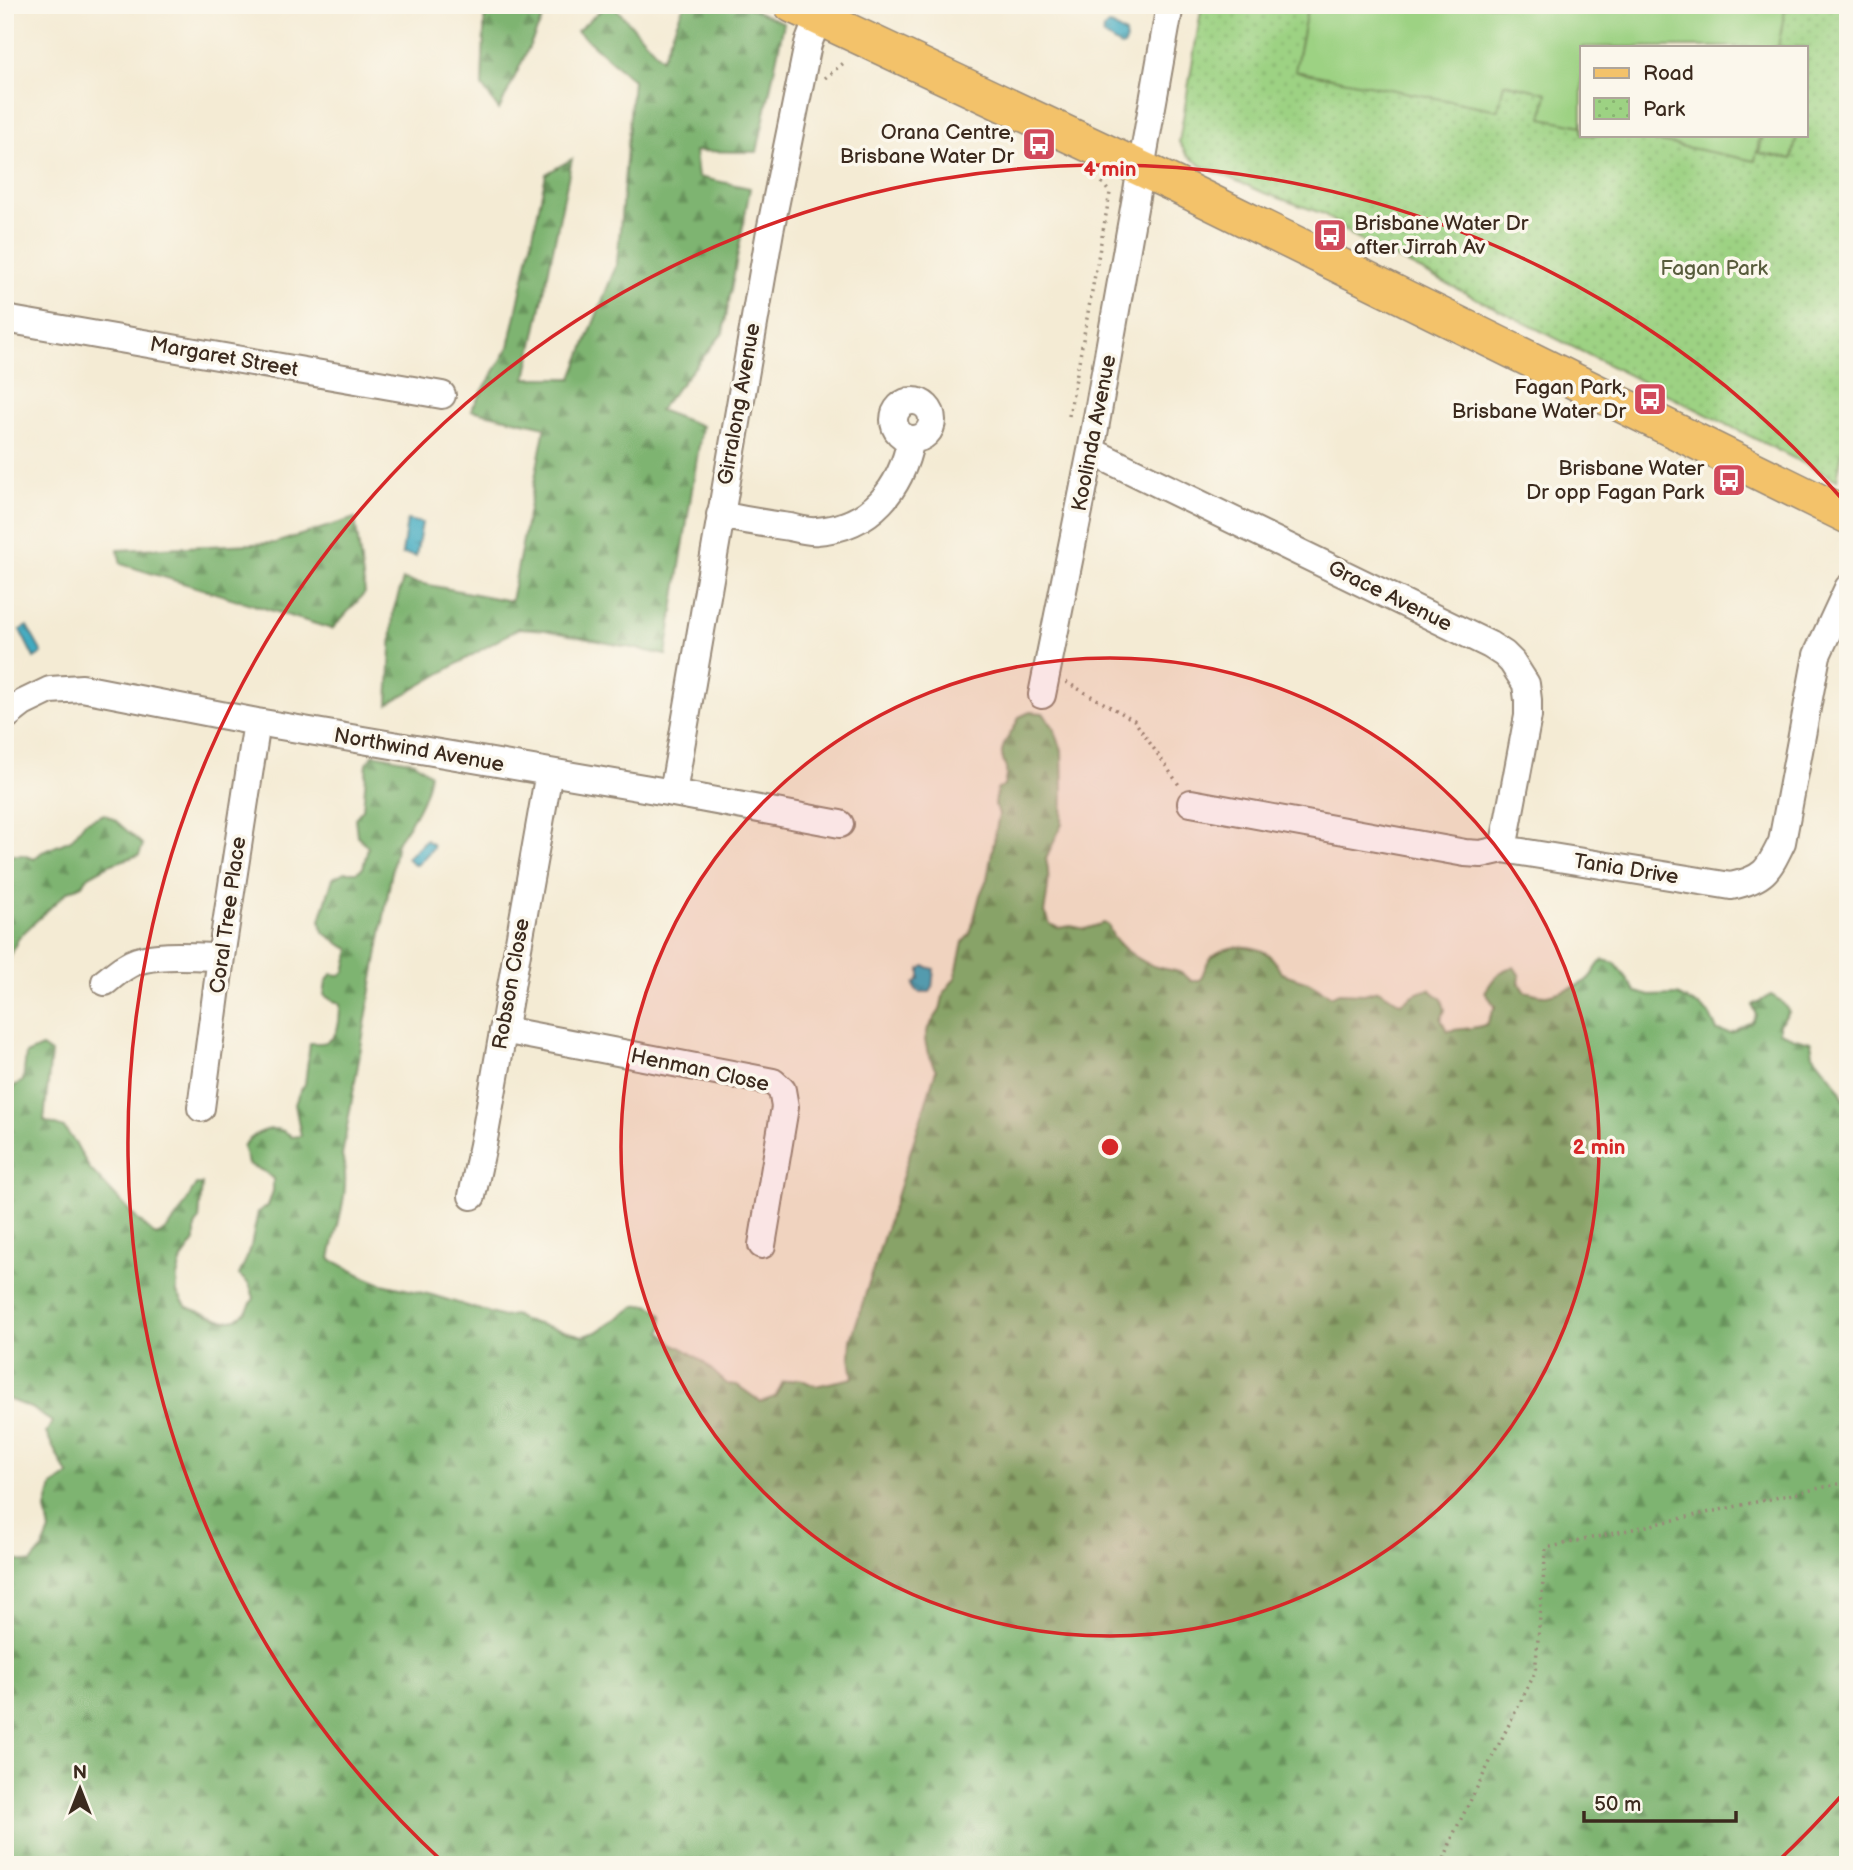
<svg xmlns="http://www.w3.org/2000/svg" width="1853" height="1870" font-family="'Balsamiq Sans',sans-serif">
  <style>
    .forest { fill: url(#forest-firs); stroke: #5c6f48; stroke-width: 2 }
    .park { fill: url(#park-dots); stroke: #6c7e50; stroke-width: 2; fill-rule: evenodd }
    .garden { fill: #9dd283; stroke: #6c7e50; stroke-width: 2 }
    .water { fill: url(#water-ripples); stroke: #3e6a70; stroke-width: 2 }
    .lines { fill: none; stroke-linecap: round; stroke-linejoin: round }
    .minor-casing { stroke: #988a79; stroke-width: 30 }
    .major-casing { stroke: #988a79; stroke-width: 38 }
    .path { stroke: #988a79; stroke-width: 3.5; stroke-dasharray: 2 5; stroke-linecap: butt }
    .minor { stroke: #fff; stroke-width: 26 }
    .major { stroke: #f3c26a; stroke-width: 35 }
    .ring { fill: none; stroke: #d62828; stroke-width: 3.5 }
    .labels { text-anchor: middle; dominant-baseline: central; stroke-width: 7; stroke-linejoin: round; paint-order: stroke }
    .poi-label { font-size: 21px; fill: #3b2a1e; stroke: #fbf7ec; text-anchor: end }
    .park-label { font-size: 21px; fill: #585c3c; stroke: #fbf7ec }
    .street-label { font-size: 21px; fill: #3b2a1e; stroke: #fbf7ec }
    .centre { fill: #d62828; stroke: #fbf7ec; stroke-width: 3.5 }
    .ring-label { font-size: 21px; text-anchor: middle; font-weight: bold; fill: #d62828; stroke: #fbf7ec; stroke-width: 7; stroke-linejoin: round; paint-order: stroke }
  </style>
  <defs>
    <pattern id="forest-firs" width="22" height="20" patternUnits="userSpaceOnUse" patternTransform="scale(1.75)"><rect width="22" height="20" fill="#7eb471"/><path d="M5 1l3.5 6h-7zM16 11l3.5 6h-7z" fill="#68935c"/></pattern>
    <pattern id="park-dots" width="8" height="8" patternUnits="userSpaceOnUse" patternTransform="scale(1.75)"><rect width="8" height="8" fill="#9dd283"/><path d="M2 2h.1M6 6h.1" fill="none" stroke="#88b471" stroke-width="1.8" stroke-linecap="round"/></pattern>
    <pattern id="water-ripples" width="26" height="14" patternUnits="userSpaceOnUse" patternTransform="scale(1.75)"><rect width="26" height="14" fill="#42abc1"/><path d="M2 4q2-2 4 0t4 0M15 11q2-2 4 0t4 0" fill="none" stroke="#388b9c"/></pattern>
  </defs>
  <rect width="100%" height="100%" fill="#fbf7ec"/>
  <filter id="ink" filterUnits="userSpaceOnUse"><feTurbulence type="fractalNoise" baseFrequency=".0143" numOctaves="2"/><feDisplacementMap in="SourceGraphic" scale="14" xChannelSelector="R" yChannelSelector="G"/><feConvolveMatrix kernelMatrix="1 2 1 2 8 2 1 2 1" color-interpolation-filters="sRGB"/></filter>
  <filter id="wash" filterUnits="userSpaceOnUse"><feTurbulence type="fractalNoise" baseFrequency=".00686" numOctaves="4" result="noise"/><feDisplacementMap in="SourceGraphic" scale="28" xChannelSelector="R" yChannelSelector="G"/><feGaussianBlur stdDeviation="1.57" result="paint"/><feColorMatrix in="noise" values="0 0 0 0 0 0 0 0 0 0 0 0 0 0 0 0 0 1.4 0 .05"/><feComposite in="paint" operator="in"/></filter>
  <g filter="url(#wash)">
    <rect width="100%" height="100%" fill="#f4ebd4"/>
    <path class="forest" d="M 485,5 L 549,5 L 499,110 L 482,86 Z
      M 607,5 L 613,5 L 662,59 L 684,5 L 743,5 L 784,23 L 757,152 L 695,151 L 698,177 L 750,188 L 723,333 L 659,410 L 702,426 L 666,655 L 545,630 L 519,628 L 388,704 L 393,612 L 403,580 L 511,601 L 545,427 L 471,410 L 509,347 L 546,174 L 572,159 L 526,378 L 572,378 L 617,263 L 633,80 L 577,31 Z
      M 355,518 L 365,593 L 332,629 L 121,564 L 118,550 L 275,543 Z
      M 1030,712 L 1043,713 L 1054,728 L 1062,750 L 1063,790 L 1062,824 L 1046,859 C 1051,877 1047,894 1044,913 L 1047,916 L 1050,924 L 1058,928 L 1071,926 L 1085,929 L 1104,923 L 1109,926 C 1112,944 1143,964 1160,968 C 1173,971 1182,970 1191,981 L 1200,981 C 1203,974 1206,963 1212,957 C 1228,943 1258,943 1273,959 C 1276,963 1279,969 1281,973 L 1308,982 L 1332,996 L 1339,993 L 1364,994 L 1378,990 L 1401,1003 L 1417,993 L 1429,989 L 1442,999 L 1445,1010 L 1441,1019 L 1447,1031 C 1462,1028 1473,1030 1487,1024 L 1495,1006 L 1485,992 C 1492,981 1499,969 1514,967 L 1520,976 L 1519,983 L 1524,991 C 1531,992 1539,996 1547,995 C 1557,993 1582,986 1589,978 C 1595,972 1596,965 1603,960 L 1615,963 L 1636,992 L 1649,996 L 1677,995 L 1701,1007 L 1710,1015 L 1717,1031 L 1731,1033 L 1752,1022 L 1756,1015 L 1753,1005 L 1771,995 L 1781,1001 L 1789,1012 L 1779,1024 L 1779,1032 L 1795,1038 L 1811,1042 L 1813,1054 L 1838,1086 L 1844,1100 L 1848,1103 L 1848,1865 L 5,1865 L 5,1572 L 15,1560 L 31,1563 L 42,1550 L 50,1531 L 46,1509 L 52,1486 L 69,1475 L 62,1465 L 46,1433 L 52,1422 L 33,1409 L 5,1398 L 5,1103 L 9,1100 L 14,1086 L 23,1081 L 26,1054 L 42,1047 L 51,1053 L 44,1121 L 64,1128 L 75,1142 L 89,1168 L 138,1220 L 156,1236 C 172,1231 188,1199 196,1184 L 202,1184 L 199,1220 L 195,1227 L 195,1241 L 182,1259 L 177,1277 L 177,1293 L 187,1307 L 226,1321 L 236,1319 L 246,1312 L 254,1298 L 249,1284 L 239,1275 L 250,1251 L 258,1212 L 268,1206 L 273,1191 L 273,1179 L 265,1172 L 248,1164 L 243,1146 C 255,1132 275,1121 292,1137 L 301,1136 L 295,1104 L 299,1093 L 305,1084 L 310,1043 C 316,1043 324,1044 328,1041 C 340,1036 340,1014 340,1003 L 333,1001 L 324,995 L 326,982 L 331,974 L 340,975 L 345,972 L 350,949 L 343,946 L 323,932 L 320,920 L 333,878 L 345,872 L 356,872 L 363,868 L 368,847 L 357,835 L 355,818 L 363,809 L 367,763 L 374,754 L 414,762 L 430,774 C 426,800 412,821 397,842 L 342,1156 C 352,1189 336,1226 330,1259 L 365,1277 L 382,1284 L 432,1295 L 503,1317 L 514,1315 L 523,1320 L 583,1336 L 597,1332 L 636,1306 L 649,1305 L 656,1309 L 662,1316 L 663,1327 L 661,1332 L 672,1343 L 686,1350 L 701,1360 L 727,1384 L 737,1385 L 761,1402 L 775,1397 L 783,1382 L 800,1379 L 815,1386 L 853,1378 L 850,1357 L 851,1340 L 936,1070 L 928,1054 L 925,1040 L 928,1028 L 940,1010 L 944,992 L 955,978 L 963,942 L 970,934 L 980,895 L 987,879 L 999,814 L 995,805 L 997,789 L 1004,786 C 1005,781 1007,774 1006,769 C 1005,763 1001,759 1002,752 C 1003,739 1015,731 1019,717 Z
      M 104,814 L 115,820 L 143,845 L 139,855 L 109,865 L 89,876 L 82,885 L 67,892 L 19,937 L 11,954 L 7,967 L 5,967 L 5,855 L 23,855 L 34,859 L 42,852 L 71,840 L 85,822 Z"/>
    <path class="park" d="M 1202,5 L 1848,5 L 1848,418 L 1837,480 L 1354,237 L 1324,214 L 1262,192 L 1202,166 L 1187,155 L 1179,142 ZM 1582,47 L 1806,47 L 1806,135 L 1582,135 Z"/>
    <path class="garden" d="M 1308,5 L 1786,5 L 1778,47 L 1582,47 L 1582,126 L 1542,118 L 1547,93 L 1504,83 L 1498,110 L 1295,71 Z
      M 1625,135 L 1760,135 L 1755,161 Z
      M 1763,135 L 1797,135 L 1792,159 L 1759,153 Z"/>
    <path class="water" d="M 1108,25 L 1113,26 L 1125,34 L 1126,42 L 1124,46 L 1121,47 L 1103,35 L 1104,29 Z
      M 407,520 L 422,523 L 416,556 L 402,554 Z
      M 27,626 L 42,653 L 34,658 L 20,630 Z
      M 426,840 L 433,845 L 433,848 L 417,865 L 414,865 L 407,858 L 424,841 Z
      M 924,966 L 934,969 L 932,989 L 930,992 L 919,992 L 915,988 L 914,984 L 920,978 L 920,969 Z"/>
  </g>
  <g filter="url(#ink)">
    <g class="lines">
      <g class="minor-casing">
        <path id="minor" d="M 5,319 L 442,395
          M894 420a19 19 0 1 1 38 0a19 19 0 1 1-38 0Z
          M 1091,451 L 1490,645 L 1504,654 L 1512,662 L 1526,684 L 1528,700 L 1528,716 L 1503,849
          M 720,515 C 743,520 767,524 790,527 C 799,529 809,532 817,531 C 871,527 901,489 911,439
          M 1042,695 L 1091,451 L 1170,5
          M 5,717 L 23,703 L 50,690 L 82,688 L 257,722 L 673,793 L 840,824
          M 673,793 L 770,231 L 808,44 L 818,18
          M 1191,803 L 1465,853 L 1481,854 L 1503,849 L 1731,886 C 1764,879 1768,871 1782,842 L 1817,655 L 1848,588
          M 105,982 C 115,974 125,965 137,961 C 161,953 195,957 221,957
          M 503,1030 L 773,1082 L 782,1090 L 785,1107 L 762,1245
          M 201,1108 L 221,957 L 257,722
          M 472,1196 L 483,1145 L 549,772"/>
      </g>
      <g class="major-casing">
        <path id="major" d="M 792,5 L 1176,185 L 1848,516"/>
      </g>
      <path class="path" d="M 825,78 L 846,61
        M 1069,416 L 1110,193 L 1101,181
        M 1066,682 L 1134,720 L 1179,785
        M 1442,1865 L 1454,1833 L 1535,1673 L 1546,1548 L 1843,1483 L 1848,1480"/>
      <use href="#minor" class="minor"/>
      <use href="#major" class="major"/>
    </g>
  </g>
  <circle cx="1110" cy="1147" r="489" fill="#d62828" fill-opacity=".12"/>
  <g class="ring">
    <circle cx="1110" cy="1147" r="489"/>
    <path d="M1842 1795A978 978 0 0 1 1777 1862M443 1862A978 978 0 1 1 1842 499"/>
  </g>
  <defs>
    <g id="bus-square" transform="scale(1.75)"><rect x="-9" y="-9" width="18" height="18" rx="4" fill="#d1495b" stroke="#fbf7ec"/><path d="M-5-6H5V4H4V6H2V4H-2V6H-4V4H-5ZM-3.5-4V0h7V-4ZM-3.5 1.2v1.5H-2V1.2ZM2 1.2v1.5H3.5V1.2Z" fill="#fff"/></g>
  </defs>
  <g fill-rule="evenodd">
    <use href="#bus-square" x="1039" y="144"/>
    <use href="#bus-square" x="1330" y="235"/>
    <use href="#bus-square" x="1650" y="399"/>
    <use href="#bus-square" x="1729" y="480"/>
  </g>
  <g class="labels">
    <g class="poi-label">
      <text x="1014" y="132">Orana Centre,<tspan x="1014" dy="24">Brisbane Water Dr</tspan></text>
      <text x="1354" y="223" text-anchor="start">Brisbane Water Dr<tspan x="1354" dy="24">after Jirrah Av</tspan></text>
      <text x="1626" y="387">Fagan Park,<tspan x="1626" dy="24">Brisbane Water Dr</tspan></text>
      <text x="1704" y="468">Brisbane Water<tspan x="1704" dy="24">Dr opp Fagan Park</tspan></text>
    </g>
    <g class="park-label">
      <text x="1714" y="268">Fagan Park</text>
    </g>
    <g class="street-label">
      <text transform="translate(224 357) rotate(10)">Margaret Street</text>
      <text transform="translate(739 404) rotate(-80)">Girralong Avenue</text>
      <text transform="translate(1094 433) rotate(-79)">Koolinda Avenue</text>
      <text transform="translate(1390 596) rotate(26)">Grace Avenue</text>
      <text transform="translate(419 750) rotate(10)">Northwind Avenue</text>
      <text transform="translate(1626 869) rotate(9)">Tania Drive</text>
      <text transform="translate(228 915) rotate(-82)">Coral Tree Place</text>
      <text transform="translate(511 984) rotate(-80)">Robson Close</text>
      <text transform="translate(700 1070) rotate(12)">Henman Close</text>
    </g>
  </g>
  <circle cx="1110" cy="1147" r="10" class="centre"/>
  <g class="ring-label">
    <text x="1110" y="176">4 min</text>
    <text x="1599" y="1154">2 min</text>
  </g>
  <rect width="1853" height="1870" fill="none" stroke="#fbf7ec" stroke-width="28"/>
  <rect x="1580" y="46" width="228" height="91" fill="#fbf7ec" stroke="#aea59a" stroke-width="2"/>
  <rect x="1594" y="68" width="35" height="10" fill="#f3c26a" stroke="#aea59a" stroke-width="2"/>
  <text x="1643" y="80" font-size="21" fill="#3b2a1e">Road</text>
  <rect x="1594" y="98" width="35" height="21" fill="url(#park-dots)" stroke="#aea59a" stroke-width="2"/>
  <text x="1643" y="116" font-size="21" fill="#3b2a1e">Park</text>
  <g transform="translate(80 1789)" stroke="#fbf7ec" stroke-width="5" paint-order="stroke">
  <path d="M0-5L12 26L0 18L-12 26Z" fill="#3b2a1e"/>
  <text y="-10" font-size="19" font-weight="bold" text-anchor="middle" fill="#3b2a1e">N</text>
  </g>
  <path d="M1584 1811v10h152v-10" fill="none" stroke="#3b2a1e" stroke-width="3.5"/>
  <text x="1594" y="1811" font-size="21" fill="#3b2a1e" stroke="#fbf7ec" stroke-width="5" paint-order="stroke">50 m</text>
</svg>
